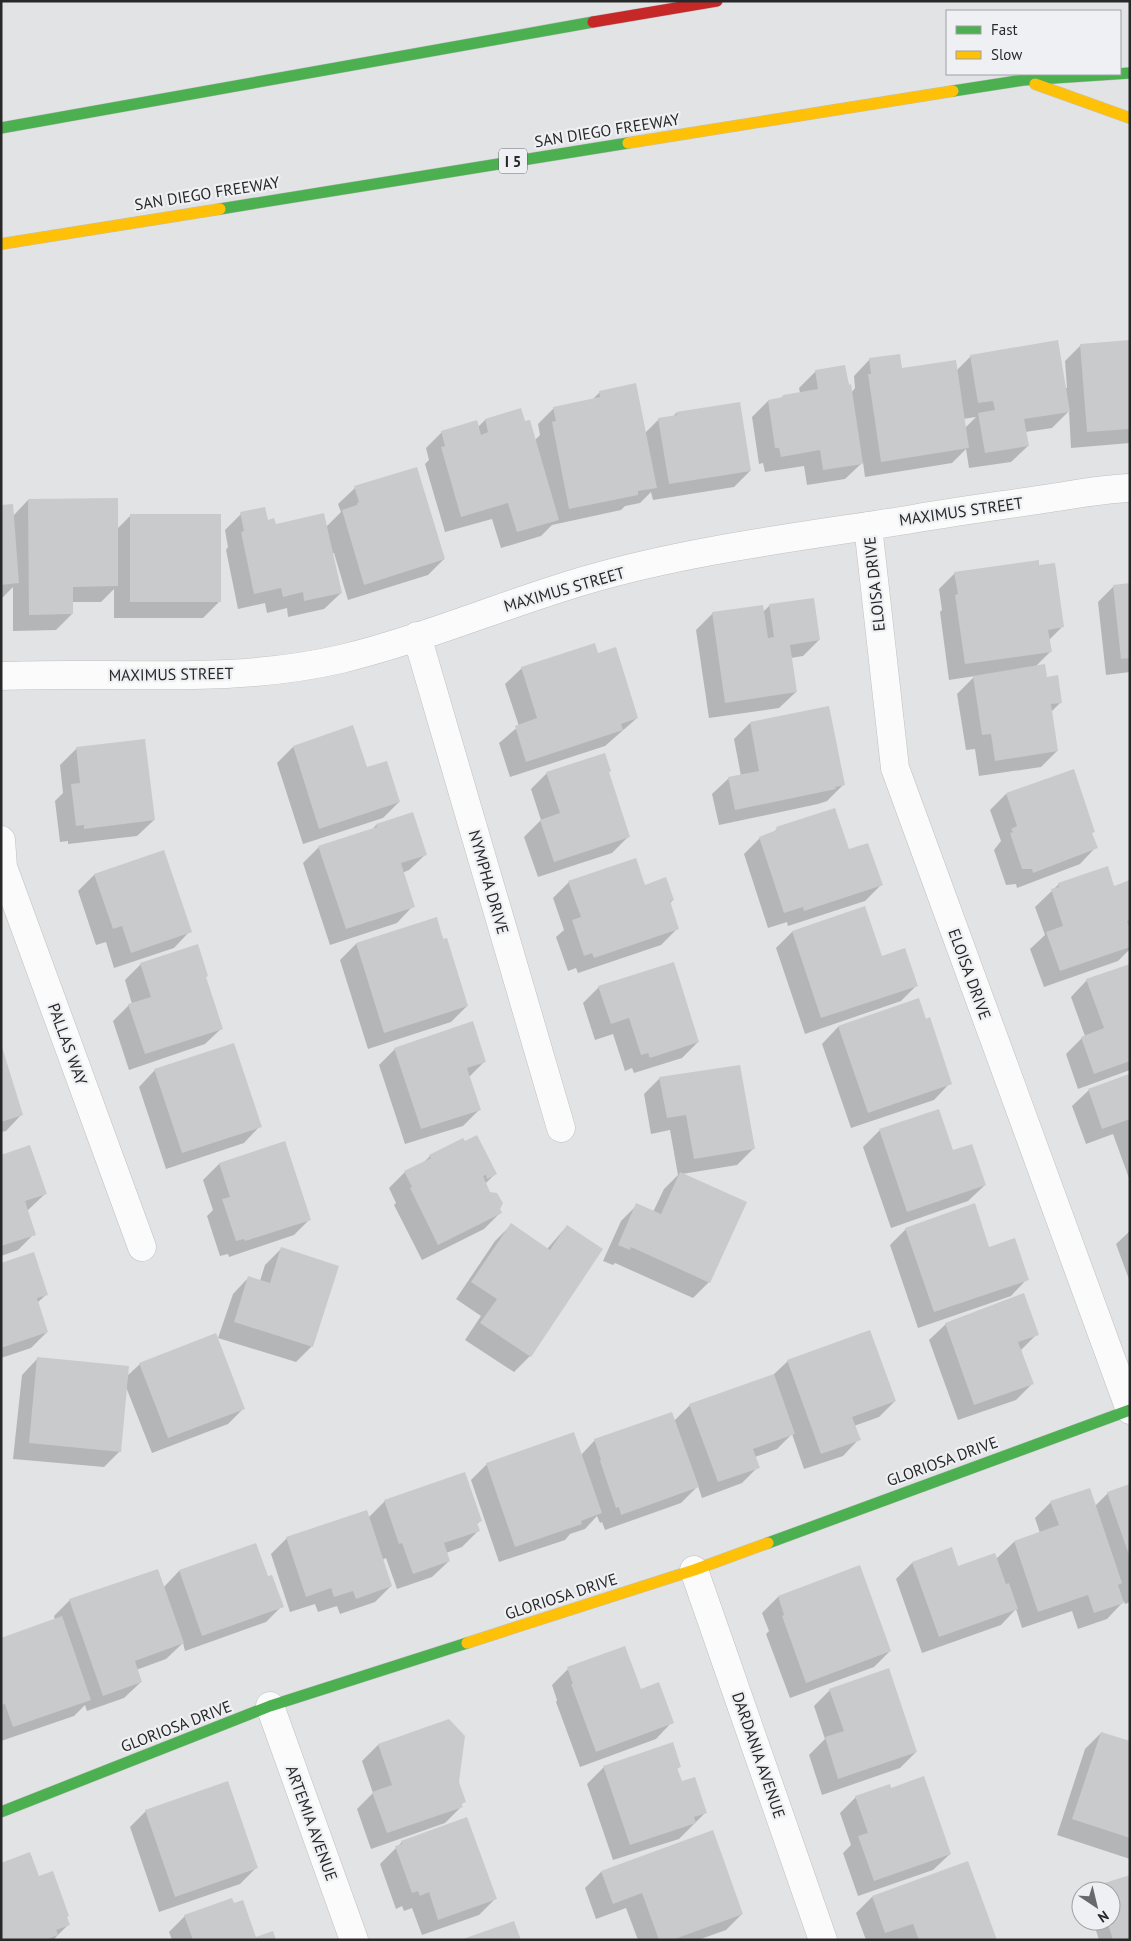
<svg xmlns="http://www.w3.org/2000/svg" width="1131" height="1941" font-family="'PT Sans',sans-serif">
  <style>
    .shadow { fill: #0003; fill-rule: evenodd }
    .building { fill: #c9cacb }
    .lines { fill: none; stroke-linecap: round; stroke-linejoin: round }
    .street-casing { stroke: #bfc0c1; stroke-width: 29 }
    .fast-casing { stroke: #bfc0c1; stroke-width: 12 }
    .slow-casing { stroke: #bfc0c1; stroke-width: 12 }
    .jam-casing { stroke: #bfc0c1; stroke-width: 12 }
    .street { stroke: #fbfbfb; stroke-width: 28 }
    .fast { stroke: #4caf50; stroke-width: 11 }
    .slow { stroke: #ffc107; stroke-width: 11 }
    .jam { stroke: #c62828; stroke-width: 11 }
    .labels { text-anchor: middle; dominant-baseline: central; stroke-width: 4.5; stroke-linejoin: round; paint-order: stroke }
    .shield { fill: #eef0f3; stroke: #636466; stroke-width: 1 }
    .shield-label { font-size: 15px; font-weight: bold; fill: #282829 }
    .street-label { font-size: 16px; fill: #282829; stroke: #eef0f3 }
  </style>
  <rect width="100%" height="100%" fill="#e2e3e5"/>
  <path class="shadow" d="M 1130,341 L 1130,443 L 1071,448 L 1069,411 L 1052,428 L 1025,432 L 1028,446 L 1011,462 L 969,468 L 966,449 L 952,463 L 865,477 L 863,462 L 845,479 L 807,485 L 804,466 L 765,472 L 763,463 L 759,464 L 752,417 L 768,401 L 780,399 L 783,396 L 800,393 L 799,388 L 815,372 L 844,367 L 851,393 L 855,388 L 854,376 L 870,359 L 901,370 L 956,371 L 971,356 L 1065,388 L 1067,388 L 1065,361 L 1081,345 ZM 976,417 L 965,428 L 963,419 Z
    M 600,392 L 645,433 L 659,419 L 673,417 L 676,413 L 750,471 L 734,487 L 653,500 L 651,492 L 640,503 L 625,506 L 621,510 L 552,525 L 541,536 L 501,548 L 492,519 L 445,532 L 425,464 L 429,460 L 426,448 L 442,432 L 478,427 L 485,420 L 520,410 L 524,423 L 534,441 L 540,435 L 538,424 L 554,408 L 592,400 Z
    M 355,488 L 444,559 L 428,575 L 348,600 L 334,553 L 332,553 L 341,593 L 324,609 L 288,617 L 287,608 L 267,613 L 265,603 L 238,609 L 226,550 L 228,547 L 225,530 L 241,514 L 267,521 L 275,526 L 326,527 L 341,512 L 338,504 Z
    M 28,500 L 117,529 L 130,516 L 219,602 L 203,618 L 114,618 L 114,589 L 101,602 L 72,602 L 72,614 L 56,630 L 13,631 L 13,587 L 1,599 L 1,506 L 13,516 Z
    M 955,573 L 1062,627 L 1049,640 L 1050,652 L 1035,667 L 1046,678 L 1061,702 L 1051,712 L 1057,751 L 1041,767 L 979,776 L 975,749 L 966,750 L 957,694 L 975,676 L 949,680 L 940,612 L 942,610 L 939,589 Z
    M 1130,584 L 1130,672 L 1106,675 L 1098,602 L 1114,586 Z
    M 770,605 L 819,640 L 803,656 L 791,658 L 796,692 L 779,708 L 709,718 L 696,630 L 712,614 L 763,612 Z
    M 597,654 L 637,718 L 605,746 L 510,777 L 499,743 L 519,726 L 505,684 L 522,668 Z
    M 750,723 L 844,784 L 827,801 L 818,804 L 719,825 L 712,794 L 729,778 L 741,776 L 734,739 Z
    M 144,740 L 154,820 L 137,836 L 68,844 L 68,841 L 60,842 L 55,801 L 63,793 L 60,765 L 76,749 Z
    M 293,747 L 366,769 L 399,802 L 383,818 L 303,844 L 277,763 Z
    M 547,773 L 629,836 L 612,853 L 538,877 L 524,837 L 541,820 L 531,789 Z
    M 1006,794 L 1094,831 L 1091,834 L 1096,847 L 1080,864 L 1017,888 L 1016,884 L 1006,885 L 994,850 L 1001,841 L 990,810 Z
    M 376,825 L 426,854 L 409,870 L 402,873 L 413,906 L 397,923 L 330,945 L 303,863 L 319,847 L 372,830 Z
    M 777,829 L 848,851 L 881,885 L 865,901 L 788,926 L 787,922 L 768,928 L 744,854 L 760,838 L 772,833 Z
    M 163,852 L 190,931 L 174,948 L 114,968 L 106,942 L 96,945 L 78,891 L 94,875 Z
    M 569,882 L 644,886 L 673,900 L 669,904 L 678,928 L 661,945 L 578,973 L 576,968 L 568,971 L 556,937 L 564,930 L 553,898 Z
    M 1130,882 L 1130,949 L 1118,961 L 1044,987 L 1030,949 L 1045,935 L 1035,907 L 1059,884 L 1114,887 Z
    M 436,919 L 467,1006 L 451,1022 L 368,1049 L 340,960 L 356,944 Z
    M 792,932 L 881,957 L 917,985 L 901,1001 L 805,1034 L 776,948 Z
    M 141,964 L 205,977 L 222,1028 L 205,1044 L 129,1070 L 113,1021 L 129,1005 L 132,1004 L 125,980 Z
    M 1130,965 L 1130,1070 L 1078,1089 L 1066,1054 L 1082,1038 L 1085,1036 L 1071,997 L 1087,980 Z
    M 599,987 L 698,1042 L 682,1058 L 634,1073 L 632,1068 L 625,1071 L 613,1034 L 595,1040 L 583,1003 Z
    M 918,1000 L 950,1083 L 934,1100 L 851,1128 L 822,1044 L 838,1027 Z
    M 395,1049 L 484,1062 L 469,1077 L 479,1110 L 463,1126 L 405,1144 L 379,1065 Z
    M 1,1050 L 22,1114 L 6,1131 L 1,1132 Z
    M 155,1070 L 260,1126 L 244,1143 L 166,1169 L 139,1087 Z
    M 1128,1076 L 1130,1081 L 1130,1181 L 1113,1134 L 1086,1144 L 1072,1106 L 1089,1090 Z
    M 660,1078 L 753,1149 L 737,1165 L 682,1174 L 709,1282 L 693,1298 L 615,1263 L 613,1265 L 603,1261 L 621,1221 L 637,1205 L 653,1212 L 664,1189 L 678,1175 L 670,1130 L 651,1134 L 644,1094 Z
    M 938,1111 L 952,1152 L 985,1185 L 968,1201 L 891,1228 L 863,1147 L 879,1131 Z
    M 285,1142 L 310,1219 L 294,1235 L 229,1257 L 228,1254 L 220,1256 L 207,1216 L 213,1210 L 203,1180 L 219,1164 Z
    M 1,1156 L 45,1194 L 27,1211 L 34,1234 L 18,1250 L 1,1256 Z
    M 430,1156 L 495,1174 L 485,1184 L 500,1213 L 484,1229 L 422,1260 L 394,1205 L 396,1203 L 389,1188 L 405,1172 L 424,1162 Z
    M 511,1225 L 547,1249 L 567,1226 L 530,1356 L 514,1372 L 465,1340 L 481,1316 L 456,1299 L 495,1241 Z
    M 906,1229 L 989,1249 L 1027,1279 L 1011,1296 L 918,1328 L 890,1245 Z
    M 1130,1231 L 1130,1282 L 1116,1244 Z
    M 281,1249 L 312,1346 L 296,1362 L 218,1338 L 233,1294 L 249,1277 L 260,1281 L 265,1265 Z
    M 1,1264 L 47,1294 L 37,1303 L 47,1332 L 31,1348 L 1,1358 Z
    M 946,1324 L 1037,1334 L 1021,1350 L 1032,1384 L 1016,1400 L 958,1420 L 929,1340 Z
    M 38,1358 L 127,1376 L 140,1364 L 244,1408 L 228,1424 L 152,1453 L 126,1387 L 120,1451 L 104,1467 L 13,1459 L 22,1375 Z
    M 788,1361 L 895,1401 L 879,1417 L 854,1426 L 859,1439 L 843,1456 L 804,1469 L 792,1434 L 777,1449 L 755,1457 L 758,1467 L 742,1483 L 702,1498 L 698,1486 L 681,1503 L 605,1530 L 602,1522 L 600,1523 L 597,1516 L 585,1529 L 570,1534 L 565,1540 L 499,1562 L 471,1480 L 487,1464 L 581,1455 L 595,1440 L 674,1421 L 690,1405 L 773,1375 Z
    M 1130,1485 L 1130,1602 L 1125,1604 L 1124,1601 L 1107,1619 L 1078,1629 L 1072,1611 L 1022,1628 L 1016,1609 L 1001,1625 L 922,1653 L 896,1579 L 912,1563 L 958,1567 L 996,1559 L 1014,1542 L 1040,1533 L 1035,1518 L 1051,1502 L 1095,1506 L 1108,1493 Z
    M 385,1501 L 480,1521 L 476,1525 L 478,1531 L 462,1547 L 446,1553 L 449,1561 L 432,1577 L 397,1589 L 386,1558 L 382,1560 L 391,1586 L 375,1602 L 340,1614 L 337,1606 L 318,1612 L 315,1604 L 290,1612 L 271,1554 L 287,1538 L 368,1518 Z
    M 255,1545 L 267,1578 L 282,1606 L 266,1622 L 185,1651 L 183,1643 L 166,1659 L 136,1670 L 141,1682 L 124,1698 L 87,1711 L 85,1705 L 74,1716 L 1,1741 L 1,1639 L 55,1620 L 54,1616 L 70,1600 L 163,1588 L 179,1571 Z
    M 859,1567 L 890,1651 L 874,1667 L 790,1698 L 766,1634 L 769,1631 L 762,1613 L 778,1597 Z
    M 568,1669 L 640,1690 L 672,1722 L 656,1739 L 580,1767 L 556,1702 L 557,1700 L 552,1685 Z
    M 830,1690 L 916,1752 L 900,1768 L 822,1795 L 809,1755 L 825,1739 L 814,1706 Z
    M 449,1721 L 457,1782 L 464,1801 L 461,1805 L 461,1807 L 445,1823 L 371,1849 L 357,1809 L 373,1793 L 362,1761 L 378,1745 Z
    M 1101,1733 L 1130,1742 L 1130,1859 L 1057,1835 L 1085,1749 Z
    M 672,1744 L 680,1766 L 677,1769 L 681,1783 L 705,1813 L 679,1839 L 613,1860 L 587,1784 L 603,1768 Z
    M 890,1789 L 950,1854 L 933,1870 L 858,1896 L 843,1853 L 851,1845 L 840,1813 L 856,1797 Z
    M 146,1811 L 256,1868 L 240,1884 L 159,1912 L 130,1827 Z
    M 402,1842 L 495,1899 L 479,1915 L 422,1935 L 412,1908 L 404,1911 L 402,1906 L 396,1909 L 380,1864 Z
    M 601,1872 L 742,1914 L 726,1930 L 698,1940 L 638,1940 L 626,1908 L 596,1919 L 585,1888 Z
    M 1130,1876 L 1130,1940 L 1099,1940 L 1093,1921 L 1111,1921 L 1111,1891 L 1092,1891 L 1096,1887 Z
    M 38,1878 L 66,1917 L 69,1924 L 53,1940 L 1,1940 Z
    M 872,1897 L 996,1940 L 866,1940 L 856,1913 Z
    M 185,1916 L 255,1938 L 275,1940 L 172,1940 L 169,1932 Z"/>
  <path class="building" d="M 1058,340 L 1070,412 L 1024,419 L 1029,446 L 985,453 L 978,413 L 995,410 L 993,401 L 978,403 L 970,355 Z
    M 1130,340 L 1130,429 L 1087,432 L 1080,344 Z
    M 900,354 L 902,368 L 956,360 L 969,448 L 881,462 L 868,374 L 871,374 L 869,358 Z
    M 845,365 L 849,385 L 851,384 L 863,464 L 823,470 L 820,450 L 781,457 L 779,448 L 775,448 L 768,400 L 783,397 L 783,395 L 818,389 L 815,370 Z
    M 636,383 L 657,488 L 638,491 L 638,495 L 569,509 L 552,422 L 556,421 L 553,407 L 600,397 L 599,391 Z
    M 740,402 L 751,471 L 669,484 L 658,418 L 677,415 L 676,412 Z
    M 521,408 L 525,421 L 530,420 L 559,520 L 517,532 L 508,503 L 461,517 L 441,447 L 445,446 L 441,431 L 477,420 L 481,435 L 488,432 L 485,419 Z
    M 417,467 L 445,559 L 364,585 L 342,510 L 357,505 L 357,503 L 359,502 L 354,486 Z
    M 118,498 L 118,586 L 73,587 L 73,614 L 29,615 L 28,499 Z
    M 13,504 L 19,583 L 1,585 L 1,505 Z
    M 265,507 L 268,520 L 274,518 L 276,524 L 324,513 L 342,593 L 304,601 L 303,592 L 283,597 L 281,588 L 254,594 L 241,532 L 244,531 L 240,512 Z
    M 130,514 L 221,514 L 221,602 L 130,602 Z
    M 1039,560 L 1039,565 L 1055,563 L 1064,627 L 1048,630 L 1052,652 L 965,664 L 955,595 L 958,594 L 954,572 Z
    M 1130,583 L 1130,658 L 1121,659 L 1113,585 Z
    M 814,598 L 820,640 L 790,645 L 797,692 L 725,703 L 712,612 L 763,605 L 768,638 L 774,637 L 769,604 Z
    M 595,643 L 598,653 L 616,647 L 638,718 L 621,724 L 623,730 L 526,762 L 515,726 L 537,718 L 521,667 Z
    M 1045,664 L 1047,677 L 1058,675 L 1062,703 L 1051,704 L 1058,751 L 995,761 L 991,734 L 982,735 L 973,676 Z
    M 829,706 L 845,785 L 835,787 L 836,789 L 735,810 L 728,777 L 759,771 L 750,722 Z
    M 353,725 L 367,767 L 387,761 L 400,802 L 319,829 L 293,746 Z
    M 145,739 L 155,820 L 84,829 L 84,825 L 76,826 L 71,784 L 80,783 L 76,747 Z
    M 605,753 L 611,771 L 609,772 L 630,837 L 554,862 L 540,820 L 560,813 L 546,772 Z
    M 1074,769 L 1095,832 L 1092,833 L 1098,848 L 1033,873 L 1032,869 L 1022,869 L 1010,833 L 1013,832 L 1011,829 L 1017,826 L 1006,793 Z
    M 835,808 L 849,849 L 868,843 L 883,885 L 804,911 L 803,907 L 784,913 L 759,837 L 777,830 L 776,827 Z
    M 413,812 L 427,855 L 401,863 L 415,907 L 346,929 L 318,846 L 377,827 L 376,824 Z
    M 164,850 L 192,932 L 131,953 L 122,926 L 113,929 L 94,874 Z
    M 636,858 L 645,885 L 666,877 L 674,900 L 670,901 L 679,929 L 594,958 L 592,953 L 584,956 L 572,920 L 581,917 L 568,881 Z
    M 1108,866 L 1114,886 L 1130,880 L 1130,920 L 1127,921 L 1130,929 L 1130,947 L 1060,971 L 1046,932 L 1063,926 L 1051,889 L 1059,887 L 1058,883 Z
    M 865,906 L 882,956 L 905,948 L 918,986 L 821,1018 L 792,931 Z
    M 437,917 L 443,939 L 447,938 L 468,1006 L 384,1033 L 356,943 Z
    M 198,944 L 208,976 L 206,977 L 223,1029 L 145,1054 L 128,1004 L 151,997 L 140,963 Z
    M 674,962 L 699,1042 L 650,1058 L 648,1053 L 641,1055 L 629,1018 L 611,1024 L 598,986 Z
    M 1130,964 L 1130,1061 L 1094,1074 L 1081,1037 L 1104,1028 L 1086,979 Z
    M 919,998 L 926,1019 L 930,1017 L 952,1084 L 868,1113 L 838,1026 Z
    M 473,1021 L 486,1062 L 467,1068 L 481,1110 L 421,1129 L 394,1048 Z
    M 234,1043 L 262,1127 L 182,1153 L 154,1069 Z
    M 2,1047 L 23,1115 L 1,1122 L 1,1048 Z
    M 740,1065 L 755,1149 L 694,1159 L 686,1115 L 667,1118 L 659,1077 Z
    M 1129,1074 L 1130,1119 L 1102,1129 L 1088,1089 Z
    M 939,1109 L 953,1150 L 972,1144 L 986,1185 L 907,1212 L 879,1129 Z
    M 477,1135 L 497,1174 L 487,1179 L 486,1175 L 483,1176 L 490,1192 L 497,1193 L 503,1203 L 500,1209 L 502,1213 L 438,1245 L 410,1188 L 412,1187 L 404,1171 L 431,1158 L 429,1155 L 463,1138 L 465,1141 Z
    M 285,1141 L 311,1220 L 245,1241 L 244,1239 L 236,1241 L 222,1199 L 230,1197 L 219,1163 Z
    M 30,1145 L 47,1194 L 25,1201 L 36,1235 L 1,1246 L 1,1155 Z
    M 680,1172 L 747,1202 L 710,1283 L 631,1247 L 630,1250 L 618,1245 L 636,1203 L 661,1214 Z
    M 975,1203 L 989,1247 L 1015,1238 L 1029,1280 L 934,1312 L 905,1228 Z
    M 511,1223 L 550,1250 L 567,1225 L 603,1249 L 531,1357 L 480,1323 L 497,1299 L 471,1282 Z
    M 281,1247 L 339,1266 L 313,1347 L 234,1322 L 248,1276 L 270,1283 Z
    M 34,1252 L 48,1295 L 37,1298 L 48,1332 L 1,1348 L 1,1263 Z
    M 1024,1293 L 1039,1335 L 1018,1342 L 1034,1384 L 974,1405 L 945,1323 Z
    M 870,1330 L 896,1401 L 852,1417 L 861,1440 L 821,1454 L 787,1360 Z
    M 216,1333 L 245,1409 L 168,1438 L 139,1363 Z
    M 37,1357 L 129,1366 L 121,1452 L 29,1443 Z
    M 774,1374 L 795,1434 L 753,1449 L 760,1468 L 718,1482 L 689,1404 Z
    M 672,1412 L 699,1487 L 621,1515 L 619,1507 L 616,1508 L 600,1461 L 601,1460 L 594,1439 Z
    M 574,1432 L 602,1513 L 581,1521 L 582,1524 L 515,1547 L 486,1463 Z
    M 465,1472 L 482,1521 L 477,1523 L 480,1531 L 444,1543 L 450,1561 L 413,1574 L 402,1543 L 399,1544 L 384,1500 Z
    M 1130,1484 L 1130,1555 L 1129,1555 L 1107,1492 Z
    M 1090,1488 L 1122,1583 L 1118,1585 L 1124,1603 L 1094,1613 L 1088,1595 L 1038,1612 L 1014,1541 L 1059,1525 L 1050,1501 Z
    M 367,1510 L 392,1586 L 356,1599 L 353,1591 L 334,1597 L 331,1588 L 306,1597 L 286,1537 Z
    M 256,1543 L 268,1576 L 272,1575 L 284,1607 L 202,1636 L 179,1570 Z
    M 952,1547 L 958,1566 L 995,1553 L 1006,1584 L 1009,1583 L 1018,1609 L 939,1637 L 912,1562 Z
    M 860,1565 L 891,1651 L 806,1683 L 782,1616 L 784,1615 L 778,1596 Z
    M 158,1569 L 184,1643 L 135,1661 L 142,1682 L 103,1696 L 69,1599 Z
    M 62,1616 L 91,1700 L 13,1727 L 5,1704 L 1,1705 L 1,1638 Z
    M 625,1646 L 641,1689 L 659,1682 L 674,1723 L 596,1752 L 571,1684 L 573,1684 L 567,1667 Z
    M 889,1668 L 917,1752 L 838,1779 L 825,1737 L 844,1731 L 829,1689 Z
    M 449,1719 L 465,1736 L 459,1782 L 466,1802 L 461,1804 L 463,1807 L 387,1833 L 372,1792 L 392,1785 L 378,1744 Z
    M 1101,1732 L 1130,1741 L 1130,1838 L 1072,1819 Z
    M 673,1742 L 681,1767 L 677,1768 L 682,1781 L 695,1777 L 707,1813 L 694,1817 L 696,1823 L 630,1845 L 603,1766 Z
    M 924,1776 L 951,1854 L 874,1881 L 858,1836 L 868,1833 L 855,1796 L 890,1784 L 891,1788 Z
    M 228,1781 L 258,1868 L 175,1897 L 145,1810 Z
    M 467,1817 L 497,1899 L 438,1920 L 429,1892 L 420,1896 L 418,1891 L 412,1893 L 395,1846 L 402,1844 L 401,1841 Z
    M 713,1830 L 743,1914 L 672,1940 L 659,1940 L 642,1893 L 613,1904 L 601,1871 Z
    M 30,1852 L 39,1876 L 53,1871 L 69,1916 L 67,1917 L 70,1925 L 56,1930 L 58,1935 L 45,1940 L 1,1940 L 1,1863 Z
    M 968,1861 L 997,1940 L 919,1940 L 913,1924 L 885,1933 L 872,1896 Z
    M 1130,1875 L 1130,1940 L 1113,1940 L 1107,1921 L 1111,1921 L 1111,1891 L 1097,1891 L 1095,1886 Z
    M 232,1898 L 234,1903 L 243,1900 L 256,1937 L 273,1931 L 276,1940 L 193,1940 L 184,1915 Z
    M 514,1921 L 521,1940 L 463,1940 L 463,1939 Z"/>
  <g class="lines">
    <g class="street-casing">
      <path id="street" d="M 868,526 L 895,768 L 1130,1410
        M 417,636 L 561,1128
        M 1,676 C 115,671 229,685 341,659 C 423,639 502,605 583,581 C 688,550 799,537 907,520 C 952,512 998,506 1044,499 C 1072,495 1101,489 1130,488
        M 1,840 L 3,867 L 142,1247
        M 694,1570 L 823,1940
        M 270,1706 L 354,1940"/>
    </g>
    <g class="fast-casing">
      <path id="fast" d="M 953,91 L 1024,80 L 1130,73
        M 1,128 L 593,22
        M 220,209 L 628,143
        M 768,1543 L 1130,1410
        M 1,1812 L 270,1706 L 467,1643"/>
    </g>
    <g class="slow-casing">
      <path id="slow" d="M 1035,84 L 1130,118
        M 628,143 L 953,91
        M 1,244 L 220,209
        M 467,1643 L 694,1570 L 768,1543"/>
    </g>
    <g class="jam-casing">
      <path id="jam" d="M 593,22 L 717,1"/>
    </g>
    <use href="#street" class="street"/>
    <use href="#fast" class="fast"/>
    <use href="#slow" class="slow"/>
    <use href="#jam" class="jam"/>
  </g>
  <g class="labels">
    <rect class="shield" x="499" y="148.5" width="28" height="25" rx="4"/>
    <g class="shield-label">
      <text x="513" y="161">I 5</text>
    </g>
    <g class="street-label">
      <text transform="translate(607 130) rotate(-9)">SAN DIEGO FREEWAY</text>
      <text transform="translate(207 193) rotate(-9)">SAN DIEGO FREEWAY</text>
      <text transform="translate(961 511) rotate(-8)">MAXIMUS STREET</text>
      <text transform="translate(874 584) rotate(-96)">ELOISA DRIVE</text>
      <text transform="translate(564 589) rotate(-16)">MAXIMUS STREET</text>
      <text transform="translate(171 674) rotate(-1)">MAXIMUS STREET</text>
      <text transform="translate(489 882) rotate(74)">NYMPHA DRIVE</text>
      <text transform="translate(970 974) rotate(70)">ELOISA DRIVE</text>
      <text transform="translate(68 1044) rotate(70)">PALLAS WAY</text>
      <text transform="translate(942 1461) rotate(-20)">GLORIOSA DRIVE</text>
      <text transform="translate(561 1596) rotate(-18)">GLORIOSA DRIVE</text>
      <text transform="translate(176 1726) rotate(-21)">GLORIOSA DRIVE</text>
      <text transform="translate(759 1755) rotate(71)">DARDANIA AVENUE</text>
      <text transform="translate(312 1823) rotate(70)">ARTEMIA AVENUE</text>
    </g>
  </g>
  <rect width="1131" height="1941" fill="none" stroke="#282829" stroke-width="5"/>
  <rect x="946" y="10" width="175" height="65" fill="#eef0f3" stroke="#9fa0a2"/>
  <rect x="956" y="26" width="25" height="8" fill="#4caf50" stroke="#9fa0a2"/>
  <text x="991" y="35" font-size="15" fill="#282829">Fast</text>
  <rect x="956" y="51" width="25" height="8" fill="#ffc107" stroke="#9fa0a2"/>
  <text x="991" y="60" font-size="15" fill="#282829">Slow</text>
  <g transform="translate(1096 1906) rotate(145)"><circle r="24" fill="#eef0f3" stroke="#9fa0a2"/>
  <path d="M0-4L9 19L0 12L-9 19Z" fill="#69696b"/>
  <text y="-8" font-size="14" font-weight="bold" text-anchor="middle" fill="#282829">N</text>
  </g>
</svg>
